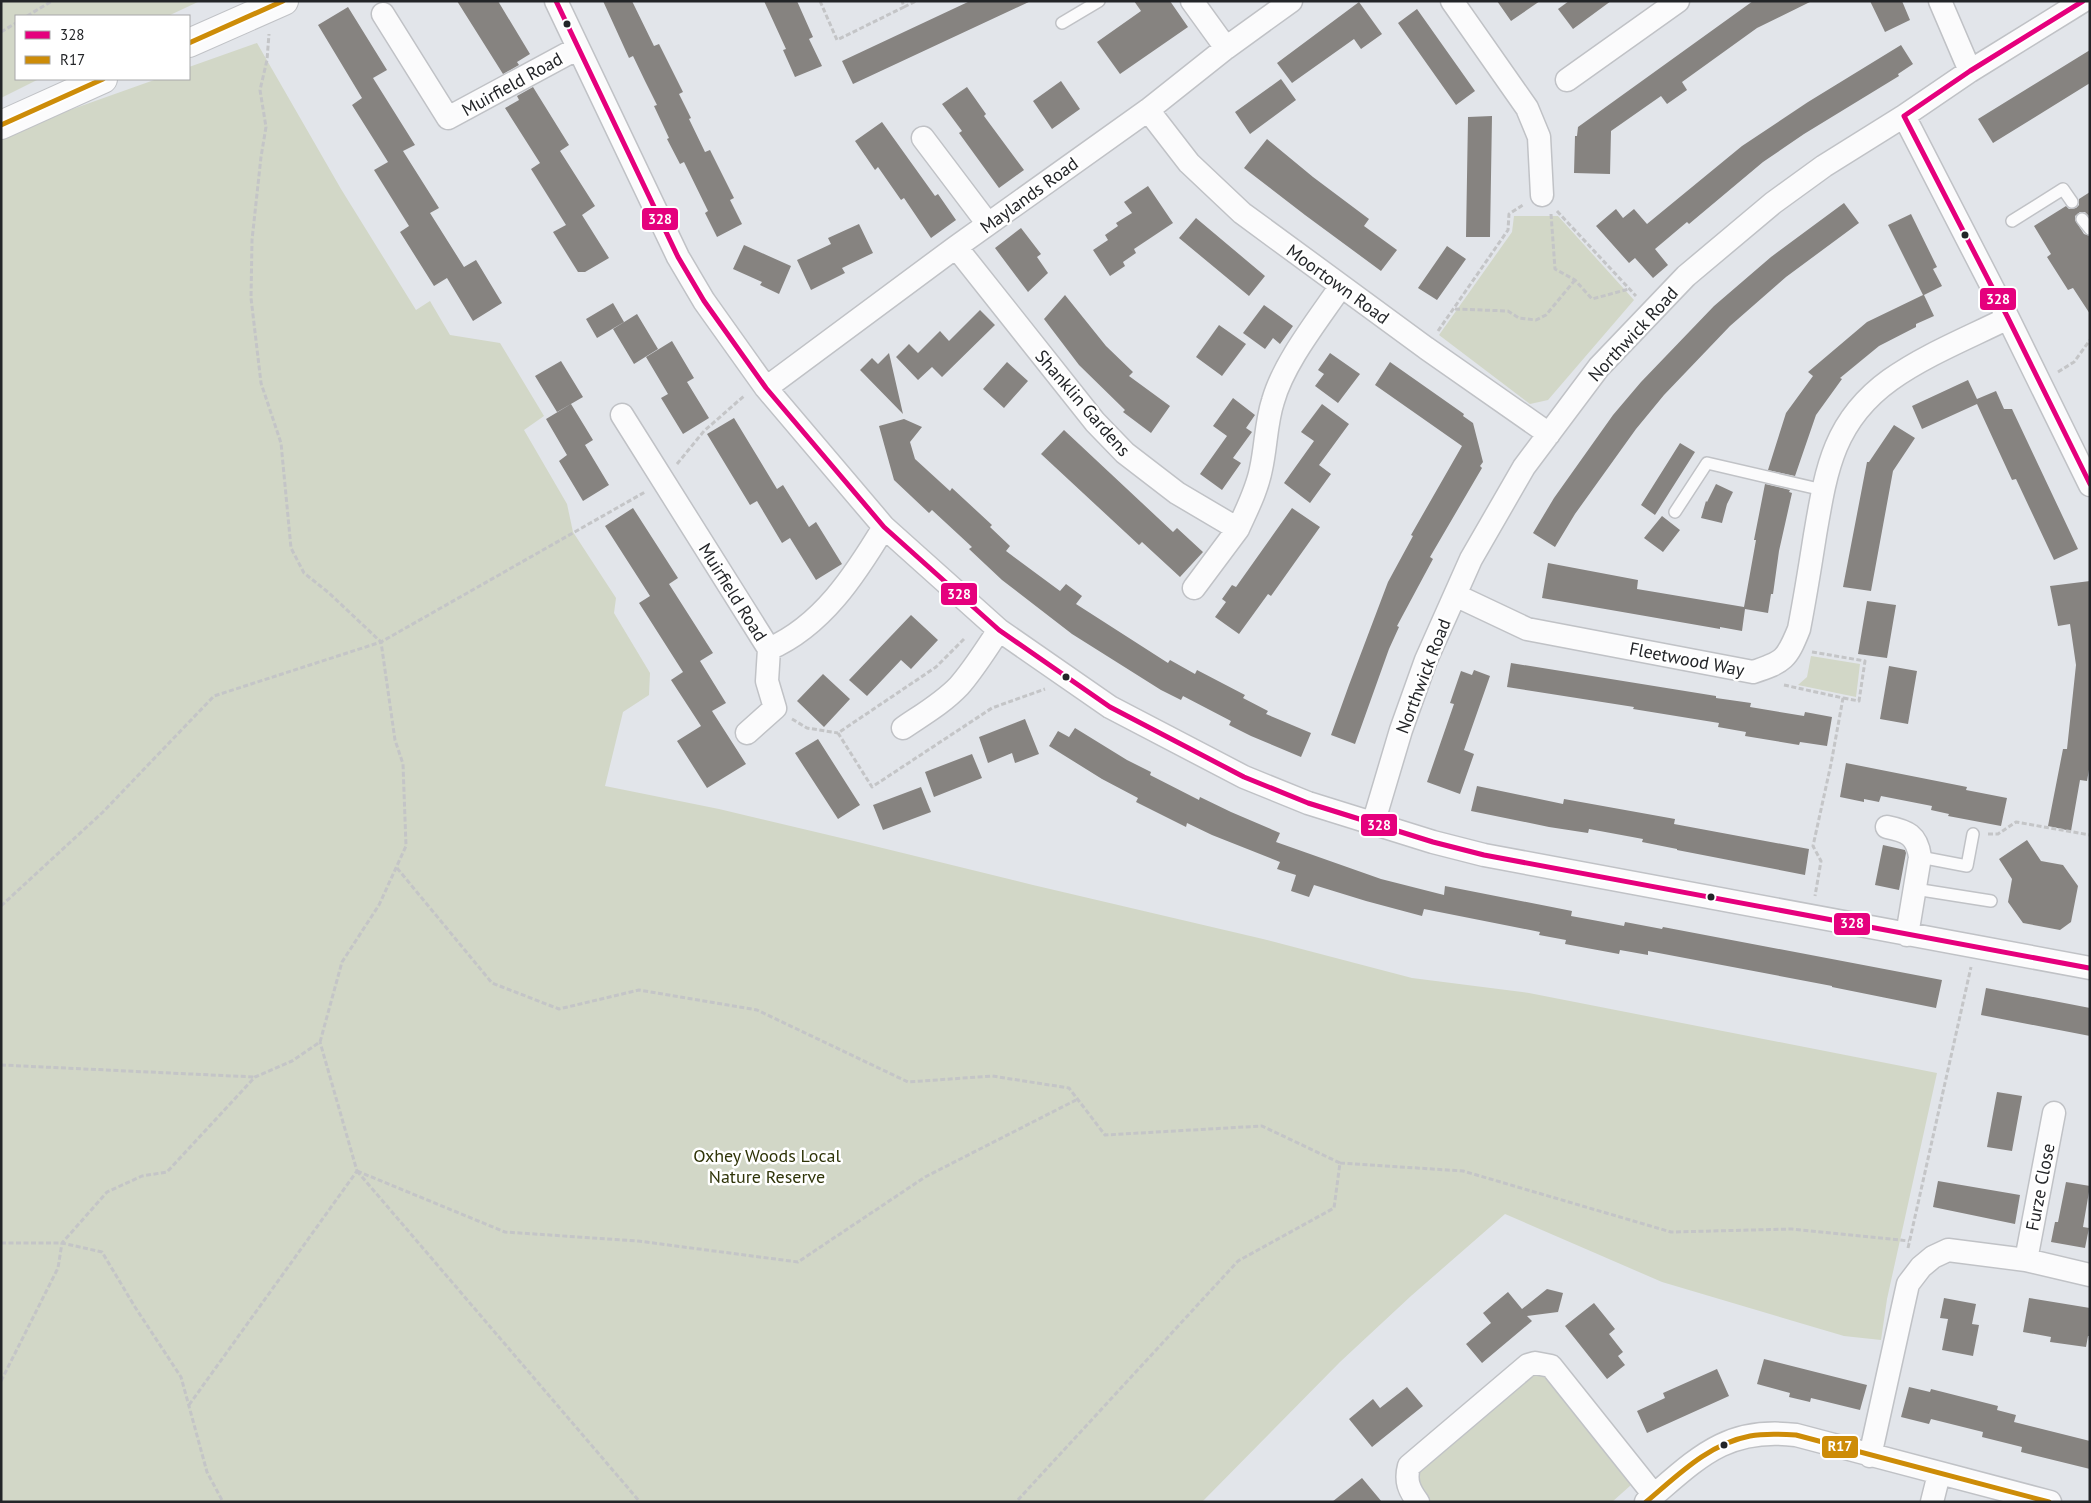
<svg xmlns="http://www.w3.org/2000/svg" width="2091" height="1503" font-family="'PT Sans',sans-serif">
  <style>
    .green { fill: #d2d7c7 }
    .building { fill: #868380 }
    .lines { fill: none; stroke-linecap: round; stroke-linejoin: round }
    .service-casing { stroke: #c0c2c6; stroke-width: 14 }
    .minor-casing { stroke: #c0c2c6; stroke-width: 25 }
    .tertiary-casing { stroke: #c0c2c6; stroke-width: 30 }
    .path { stroke: #c4c5c7; stroke-width: 3; stroke-dasharray: 5 2.5; stroke-linecap: butt }
    .service { stroke: #fbfbfc; stroke-width: 11 }
    .minor { stroke: #fbfbfc; stroke-width: 22 }
    .tertiary { stroke: #fbfbfc; stroke-width: 28 }
    .bus-1-casing { stroke: #fff; stroke-width: 9 }
    .bus-2-casing { stroke: #fff; stroke-width: 9 }
    .bus-1 { stroke: #e5007d; stroke-width: 5 }
    .bus-2 { stroke: #cd8c08; stroke-width: 5 }
    .bus-dot { fill: #232528; stroke: #fff; stroke-width: 2 }
    .labels { text-anchor: middle; dominant-baseline: central; stroke-width: 5; stroke-linejoin: round; paint-order: stroke }
    .street-label { font-size: 18px; fill: #232528; stroke: #fff }
    .park-label { font-size: 18px; fill: #2f3408; stroke: #fff }
    .line-badge { stroke: #fff; stroke-width: 2 }
    .badge-label { font-size: 14px; text-anchor: middle; font-weight: bold; fill: #fff }
  </style>
  <rect width="100%" height="100%" fill="#e2e5ea"/>
  <path class="green" d="M 1,1 L 200,1 L 168,16 L 16,16 L 16,79 L 39,79 L 1,98 Z
    M 257,43 L 341,189 L 416,310 L 430,301 L 450,335 L 500,343 L 544,416 L 524,430 L 567,504 L 573,532 L 616,598 L 614,613 L 650,673 L 649,695 L 623,712 L 605,786 L 719,809 L 858,842 L 1033,885 L 1263,939 L 1412,978 L 1529,993 L 1937,1073 L 1887,1299 L 1881,1340 L 1844,1336 L 1662,1282 L 1505,1214 L 1411,1296 L 1340,1362 L 1202,1502 L 1,1502 L 1,139 L 22,127 L 157,79 L 189,79 L 189,67 Z
    M 1514,216 L 1558,216 L 1634,300 L 1548,400 L 1530,404 L 1439,335 L 1512,232 Z
    M 1811,656 L 1860,664 L 1856,697 L 1798,685 L 1807,677 Z
    M 1539,1373 L 1545,1373 L 1630,1478 L 1631,1485 L 1612,1502 L 1430,1502 C 1421,1491 1415,1483 1421,1469 L 1531,1376 Z"/>
  <path class="building" d="M 457,1 L 498,1 L 530,54 L 517,62 L 519,65 L 503,74 Z
    M 603,1 L 632,1 L 654,46 L 659,44 L 683,92 L 679,94 L 691,118 L 689,119 L 705,152 L 710,150 L 734,198 L 730,200 L 742,224 L 717,237 L 705,213 L 708,211 L 684,162 L 680,164 L 667,139 L 669,138 L 654,106 L 657,105 L 645,81 L 633,56 L 629,58 Z
    M 764,1 L 797,1 L 813,37 L 809,39 L 822,66 L 795,77 L 783,50 L 786,49 Z
    M 970,1 L 1031,1 L 853,84 L 842,61 Z
    M 1134,1 L 1170,1 L 1188,27 L 1120,74 L 1097,42 L 1141,11 Z
    M 1497,1 L 1540,1 L 1511,21 Z
    M 1569,1 L 1611,1 L 1573,29 L 1558,9 Z
    M 1753,1 L 1812,1 L 1757,28 L 1682,82 L 1687,90 L 1667,104 L 1661,96 L 1611,131 L 1610,174 L 1574,173 L 1575,136 L 1577,136 L 1578,127 Z
    M 1870,1 L 1902,1 L 1910,20 L 1885,32 Z
    M 1359,2 L 1382,34 L 1361,49 L 1354,39 L 1292,83 L 1277,63 Z
    M 348,7 L 387,70 L 373,78 L 415,145 L 403,151 L 439,208 L 430,213 L 464,267 L 476,260 L 502,303 L 473,321 L 447,278 L 434,286 L 400,232 L 409,226 L 374,170 L 388,162 L 352,105 L 362,98 L 318,25 Z
    M 1417,9 L 1475,91 L 1456,105 L 1398,23 Z
    M 1901,45 L 1913,64 L 1898,74 L 1899,76 L 1804,134 L 1763,162 L 1689,224 L 1687,222 L 1655,249 L 1668,265 L 1653,278 L 1635,258 L 1629,263 L 1596,226 L 1616,209 L 1623,218 L 1634,209 L 1647,224 L 1742,146 L 1808,102 Z
    M 2090,50 L 2090,83 L 1993,143 L 1978,119 Z
    M 1281,79 L 1296,100 L 1250,134 L 1235,112 Z
    M 1061,81 L 1080,109 L 1052,129 L 1033,101 Z
    M 533,87 L 569,145 L 560,151 L 595,206 L 582,215 L 609,258 L 585,272 L 578,272 L 553,232 L 566,225 L 531,169 L 540,163 L 505,108 L 519,100 L 517,96 Z
    M 967,87 L 986,114 L 984,116 L 1024,170 L 999,188 L 959,133 L 962,131 L 942,104 Z
    M 1492,116 L 1490,237 L 1466,237 L 1468,117 Z
    M 882,122 L 935,196 L 938,194 L 956,220 L 931,238 L 904,198 L 901,200 L 878,167 L 875,170 L 855,141 Z
    M 1267,139 L 1313,177 L 1369,219 L 1364,226 L 1397,250 L 1381,271 L 1305,215 L 1244,168 Z
    M 1148,186 L 1173,223 L 1134,249 L 1136,253 L 1123,262 L 1125,266 L 1110,276 L 1093,250 L 1108,240 L 1105,235 L 1118,226 L 1116,223 L 1132,213 L 1124,202 Z
    M 2090,192 L 2090,217 L 2085,212 L 2080,212 L 2075,216 L 2075,220 L 2084,234 L 2090,236 L 2090,314 L 2073,288 L 2068,290 L 2047,257 L 2051,254 L 2034,226 L 2066,206 L 2069,209 L 2076,208 L 2079,205 L 2079,199 Z
    M 1844,203 L 1859,223 L 1786,277 L 1730,326 L 1664,395 L 1636,429 L 1575,514 L 1555,547 L 1533,533 L 1554,498 L 1613,415 L 1641,382 L 1714,306 L 1771,257 Z
    M 1911,214 L 1937,267 L 1933,269 L 1942,286 L 1924,295 L 1934,316 L 1916,324 L 1916,327 L 1879,346 L 1840,378 L 1842,379 L 1816,415 L 1795,476 L 1768,470 L 1786,413 L 1813,376 L 1808,372 L 1867,322 L 1923,295 L 1888,225 Z
    M 1196,218 L 1265,276 L 1249,296 L 1179,238 Z
    M 859,224 L 873,253 L 842,268 L 845,273 L 811,290 L 797,260 L 831,244 L 828,238 Z
    M 1021,228 L 1041,254 L 1037,257 L 1048,273 L 1028,292 L 995,248 Z
    M 744,245 L 791,266 L 779,294 L 760,285 L 762,282 L 733,269 Z
    M 1447,246 L 1466,259 L 1437,300 L 1418,288 Z
    M 1065,295 L 1106,346 L 1133,372 L 1129,376 L 1170,406 L 1151,433 L 1123,412 L 1125,410 L 1079,365 L 1044,319 Z
    M 613,303 L 624,322 L 597,338 L 586,319 Z
    M 1264,305 L 1293,326 L 1280,344 L 1273,338 L 1265,349 L 1243,333 Z
    M 980,310 L 995,325 L 942,377 L 932,367 L 918,380 L 896,357 L 909,344 L 918,353 L 940,331 L 949,341 Z
    M 637,314 L 658,349 L 634,364 L 613,329 Z
    M 1219,325 L 1246,344 L 1222,376 L 1196,357 Z
    M 672,341 L 694,378 L 687,382 L 709,418 L 683,434 L 661,398 L 668,394 L 646,357 Z
    M 889,353 L 903,414 L 860,370 L 872,358 L 878,364 Z
    M 1330,353 L 1360,374 L 1338,403 L 1315,386 L 1324,374 L 1318,370 Z
    M 561,361 L 583,397 L 557,412 L 535,376 Z
    M 1007,362 L 1028,381 L 1004,408 L 983,389 Z
    M 1390,362 L 1464,414 L 1463,416 L 1473,423 L 1483,462 L 1480,466 L 1482,468 L 1430,557 L 1433,559 L 1397,626 L 1399,627 L 1389,649 L 1355,744 L 1331,735 L 1349,685 L 1388,582 L 1413,536 L 1411,535 L 1462,446 L 1375,385 Z
    M 1968,380 L 1977,399 L 1996,391 L 2004,409 L 2012,409 L 2078,549 L 2054,560 L 2016,479 L 2012,480 L 1977,404 L 1922,429 L 1912,406 Z
    M 1233,398 L 1255,415 L 1246,428 L 1252,432 L 1233,458 L 1241,463 L 1222,490 L 1200,474 L 1227,436 L 1213,426 Z
    M 571,404 L 593,440 L 585,445 L 609,485 L 583,501 L 559,461 L 567,455 L 546,419 Z
    M 1322,404 L 1349,424 L 1319,465 L 1331,474 L 1310,503 L 1284,483 L 1314,441 L 1301,432 Z
    M 734,418 L 777,489 L 783,485 L 809,527 L 816,522 L 842,564 L 816,580 L 790,538 L 782,543 L 757,501 L 750,505 L 707,434 Z
    M 904,419 L 922,427 L 910,442 L 915,459 L 950,491 L 952,488 L 992,525 L 990,527 L 1010,546 L 1006,551 L 1060,591 L 1066,584 L 1082,596 L 1076,604 L 1168,663 L 1170,660 L 1195,674 L 1197,670 L 1245,695 L 1243,698 L 1268,711 L 1266,714 L 1311,733 L 1301,757 L 1251,736 L 1229,725 L 1231,721 L 1183,696 L 1181,700 L 1161,690 L 1072,634 L 1002,580 L 969,549 L 972,547 L 932,510 L 929,513 L 894,480 L 879,426 Z
    M 1894,425 L 1915,438 L 1893,471 L 1871,591 L 1843,587 L 1867,462 L 1869,462 Z
    M 1064,430 L 1173,532 L 1177,528 L 1203,552 L 1180,577 L 1142,542 L 1139,545 L 1041,454 Z
    M 1680,443 L 1695,452 L 1655,515 L 1641,505 Z
    M 1716,484 L 1733,492 L 1727,504 L 1722,523 L 1701,518 L 1706,501 L 1707,502 Z
    M 1765,484 L 1790,490 L 1789,492 L 1792,493 L 1779,551 L 1773,594 L 1771,594 L 1768,613 L 1745,609 L 1742,631 L 1720,627 L 1720,629 L 1542,598 L 1548,563 L 1638,580 L 1637,589 L 1744,607 L 1756,540 L 1754,540 Z
    M 633,508 L 678,578 L 669,584 L 713,653 L 700,661 L 726,703 L 712,711 L 746,764 L 707,788 L 677,741 L 701,726 L 671,680 L 683,672 L 639,603 L 650,596 L 605,526 Z
    M 1292,508 L 1320,527 L 1271,596 L 1268,594 L 1239,634 L 1215,617 L 1226,602 L 1222,599 L 1232,585 L 1236,587 Z
    M 1662,516 L 1680,530 L 1663,552 L 1644,538 Z
    M 2090,581 L 2090,764 L 2087,781 L 2080,780 L 2071,831 L 2048,826 L 2063,749 L 2067,749 L 2076,665 L 2070,624 L 2058,626 L 2050,586 Z
    M 1867,601 L 1896,605 L 1887,658 L 1858,654 Z
    M 911,615 L 938,640 L 911,669 L 901,660 L 867,696 L 849,680 Z
    M 1511,663 L 1716,696 L 1716,698 L 1751,703 L 1750,707 L 1804,716 L 1805,712 L 1832,717 L 1827,746 L 1800,742 L 1799,745 L 1745,736 L 1746,732 L 1718,727 L 1719,723 L 1633,709 L 1634,707 L 1507,687 Z
    M 1889,666 L 1917,671 L 1908,724 L 1880,719 Z
    M 1474,670 L 1490,676 L 1464,750 L 1474,754 L 1460,794 L 1427,782 L 1454,704 L 1450,703 L 1461,671 L 1472,675 Z
    M 823,674 L 850,699 L 824,727 L 797,701 Z
    M 1025,719 L 1039,754 L 1015,763 L 1012,753 L 988,763 L 979,737 Z
    M 1075,728 L 1127,760 L 1151,772 L 1150,775 L 1199,800 L 1200,797 L 1231,812 L 1280,833 L 1276,842 L 1381,879 L 1444,895 L 1445,886 L 1572,911 L 1571,916 L 1598,921 L 1624,926 L 1625,922 L 1662,929 L 1663,927 L 1942,980 L 1936,1008 L 1832,987 L 1832,986 L 1648,951 L 1648,955 L 1620,950 L 1619,954 L 1565,944 L 1566,940 L 1539,935 L 1540,932 L 1424,909 L 1422,916 L 1366,901 L 1314,885 L 1309,897 L 1291,891 L 1296,875 L 1277,869 L 1280,862 L 1212,835 L 1187,823 L 1186,827 L 1136,802 L 1138,798 L 1102,779 L 1049,746 L 1058,731 L 1069,737 Z
    M 818,739 L 860,805 L 838,819 L 795,753 Z
    M 972,754 L 982,778 L 934,797 L 925,772 Z
    M 1846,763 L 1967,787 L 1966,790 L 2007,798 L 2001,826 L 1948,816 L 1949,814 L 1931,810 L 1932,806 L 1881,796 L 1879,802 L 1864,799 L 1864,802 L 1840,797 Z
    M 1477,786 L 1563,804 L 1564,799 L 1675,819 L 1674,824 L 1809,849 L 1805,875 L 1677,850 L 1677,849 L 1642,842 L 1643,839 L 1589,829 L 1588,833 L 1549,827 L 1471,811 Z
    M 921,787 L 931,812 L 883,830 L 873,805 Z
    M 2027,840 L 2041,861 L 2063,865 L 2078,886 L 2071,922 L 2060,930 L 2023,923 L 2008,902 L 2012,879 L 1999,859 Z
    M 1883,845 L 1905,850 L 1906,853 L 1899,890 L 1875,885 Z
    M 1986,988 L 2090,1008 L 2090,1036 L 1981,1015 Z
    M 1997,1092 L 2022,1096 L 2012,1151 L 1987,1147 Z
    M 1938,1181 L 2020,1195 L 2015,1224 L 1933,1207 Z
    M 2066,1182 L 2090,1186 L 2083,1227 L 2089,1228 L 2085,1248 L 2051,1242 L 2055,1222 L 2058,1222 Z
    M 1547,1289 L 1563,1293 L 1558,1312 L 1527,1316 L 1532,1321 L 1482,1363 L 1466,1344 L 1491,1323 L 1483,1313 L 1508,1292 L 1522,1309 Z
    M 1944,1298 L 1976,1304 L 1972,1324 L 1979,1325 L 1973,1356 L 1942,1350 L 1948,1319 L 1940,1318 Z
    M 2029,1298 L 2090,1308 L 2090,1336 L 2088,1336 L 2086,1347 L 2050,1342 L 2051,1337 L 2023,1332 Z
    M 1594,1303 L 1615,1329 L 1609,1334 L 1623,1352 L 1618,1356 L 1625,1365 L 1607,1379 L 1565,1326 Z
    M 1764,1359 L 1867,1385 L 1860,1410 L 1811,1398 L 1810,1402 L 1789,1397 L 1790,1393 L 1757,1384 Z
    M 1717,1369 L 1729,1396 L 1647,1433 L 1637,1411 L 1665,1398 L 1663,1393 Z
    M 1407,1387 L 1423,1406 L 1372,1447 L 1349,1419 L 1373,1399 L 1380,1408 Z
    M 1909,1387 L 1930,1392 L 1931,1389 L 1998,1406 L 1997,1410 L 2016,1415 L 2014,1422 L 2090,1441 L 2090,1469 L 2021,1452 L 2022,1447 L 1982,1437 L 1983,1432 L 1931,1419 L 1929,1424 L 1901,1417 Z
    M 1362,1478 L 1382,1502 L 1332,1502 Z"/>
  <g class="lines">
    <g class="service-casing">
      <path id="service" d="M 1062,23 L 1099,1
        M 2082,219 L 2090,229
        M 2012,221 L 2063,189 L 2072,202
        M 1675,512 L 1707,463 L 1823,490
        M 1920,857 L 1967,866 L 1973,834
        M 1915,889 L 1991,901"/>
    </g>
    <g class="minor-casing">
      <path id="minor" d="M 556,1 L 678,257 L 704,301 L 766,388 L 884,527 L 999,630 L 1110,707 L 1244,777 L 1308,803 L 1433,842 L 1484,855 L 2090,968
        M 1192,1 L 1226,48
        M 1452,1 L 1527,108 L 1539,137 L 1542,195
        M 1940,1 L 1970,71
        M 383,14 L 448,118 L 578,48
        M 1567,80 L 1678,1
        M 1148,110 L 1189,163 L 1242,213 L 1426,348 L 1549,434
        M 1904,116 L 2008,318 L 2090,485
        M 923,138 L 988,224
        M 956,247 L 1095,422 L 1125,453 L 1177,493 L 1238,529 C 1247,509 1257,490 1261,469 C 1266,447 1266,422 1273,401 C 1284,362 1318,320 1341,286
        M 766,388 L 956,247 L 1148,110 L 1226,48 L 1291,1
        M 622,415 L 769,649 C 822,626 855,575 884,527
        M 1194,588 L 1238,529
        M 1455,595 L 1527,629 L 1753,672 C 1784,662 1787,659 1799,629 C 1805,598 1810,567 1815,535 C 1826,471 1833,421 1890,380 C 1925,355 1970,337 2008,318
        M 903,728 C 922,715 943,703 959,686 C 974,669 986,649 999,630
        M 747,733 L 775,708 L 767,681 L 769,649
        M 1373,824 L 1401,730 L 1426,660 L 1471,559 L 1524,467 L 1599,367 L 1686,276 L 1773,203 L 1824,166 L 1904,116 L 1970,71 L 2083,1
        M 1887,827 C 1907,831 1917,835 1920,857 L 1907,935
        M 2026,1260 L 2054,1113
        M 1870,1456 L 1908,1284 L 1921,1267 L 1933,1257 L 1948,1250 L 2026,1260 L 2090,1275
        M 1418,1502 C 1409,1490 1405,1481 1409,1466 L 1528,1365 L 1535,1363 L 1551,1366 L 1654,1495
        M 1646,1502 C 1696,1460 1725,1426 1796,1435 L 2050,1502
        M 1932,1502 L 1939,1474"/>
    </g>
    <g class="tertiary-casing">
      <path id="tertiary" d="M 189,43 L 284,1
        M 1,125 L 103,79"/>
    </g>
    <path class="path" d="M 820,1 L 837,40 L 904,7 L 902,1
      M 904,7 L 916,1
      M 27,16 L 52,1
      M 1,32 L 16,23
      M 1557,211 L 1636,296
      M 1551,214 L 1555,269 L 1575,280 L 1592,299 L 1629,289
      M 1455,309 L 1508,311 L 1519,318 L 1536,320 L 1546,315 L 1575,280
      M 1438,331 L 1508,230 L 1509,214 L 1523,205
      M 2058,372 L 2074,362 L 2090,340
      M 677,464 L 704,431 L 744,396
      M 964,639 L 936,667 L 838,733 L 872,787 L 992,708 L 1045,689
      M 1812,652 L 1865,661 L 1859,701 L 1843,698
      M 1784,685 L 1843,698 L 1831,764 L 1813,846 L 1821,861 L 1815,896
      M 792,719 L 807,728 L 838,733
      M 1988,834 L 1998,834 L 2016,822 L 2090,835
      M 397,868 L 492,983 L 559,1009 L 639,990 L 757,1010 L 908,1082 L 992,1076 L 1069,1088 L 1105,1135 L 1262,1126 L 1340,1163 L 1334,1208 L 1238,1261 L 1016,1502
      M 1,906 L 103,812 L 214,696 L 381,642 L 645,492
      M 1,1065 L 254,1077
      M 1340,1163 L 1463,1171 L 1671,1232 L 1792,1229 L 1909,1241
      M 357,1171 L 505,1232 L 638,1241 L 798,1262 L 925,1177 L 1076,1100
      M 357,1171 L 640,1502
      M 1,1243 L 62,1243 L 102,1252 L 135,1307 L 181,1377 L 207,1472 L 223,1502
      M 1908,1248 L 1971,967
      M 1,1381 L 58,1268 L 62,1243 L 107,1192 L 142,1176 L 167,1172 L 255,1077 L 292,1061 L 320,1042 L 342,962 L 379,905 L 406,846 L 403,764 L 395,740 L 381,642 L 329,593 L 304,573 L 291,548 L 281,443 L 261,383 L 251,298 L 252,240 L 261,157 L 266,127 L 260,90 L 267,60 L 269,34
      M 189,1405 L 357,1171 L 320,1042"/>
    <use href="#service" class="service"/>
    <use href="#minor" class="minor"/>
    <use href="#tertiary" class="tertiary"/>
    <g class="bus-1-casing">
      <path id="bus-1" d="M 556,1 L 678,257 L 704,301 L 766,388 L 884,527 L 999,630 L 1110,707 L 1244,777 L 1308,803 L 1433,842 L 1484,855 L 2089,968
        M 1904,116 L 2008,318 L 2090,484
        M 1904,116 L 1970,71 L 2083,1"/>
    </g>
    <g class="bus-2-casing">
      <path id="bus-2" d="M 189,43 L 283,1
        M 1,125 L 103,79
        M 1646,1502 C 1677,1476 1708,1444 1750,1436 C 1765,1433 1781,1434 1796,1435 L 2049,1502"/>
    </g>
    <use href="#bus-1" class="bus-1"/>
    <use href="#bus-2" class="bus-2"/>
  </g>
  <g class="bus-dot">
    <circle cx="567" cy="24" r="4.5"/>
    <circle cx="1965" cy="235" r="4.5"/>
    <circle cx="1066" cy="677" r="4.5"/>
    <circle cx="1711" cy="897" r="4.5"/>
    <circle cx="1724" cy="1445" r="4.5"/>
  </g>
  <g class="labels">
    <g class="street-label">
      <text transform="translate(512 84) rotate(-29)">Muirfield Road</text>
      <text transform="translate(1029 195) rotate(-36)">Maylands Road</text>
      <text transform="translate(1338 284) rotate(36)">Moortown Road</text>
      <text transform="translate(1633 334) rotate(-47)">Northwick Road</text>
      <text transform="translate(1083 403) rotate(49)">Shanklin Gardens</text>
      <text transform="translate(733 592) rotate(58)">Muirfield Road</text>
      <text transform="translate(1687 659) rotate(11)">Fleetwood Way</text>
      <text transform="translate(1423 676) rotate(-69)">Northwick Road</text>
      <text transform="translate(2040 1187) rotate(-79)">Furze Close</text>
    </g>
    <g class="park-label">
      <text x="767" y="1155">Oxhey Woods Local<tspan x="767" dy="21">Nature Reserve</tspan></text>
    </g>
  </g>
  <g class="line-badge">
    <rect x="641" y="207" width="38" height="24" rx="5" fill="#e5007d"/>
    <rect x="1979" y="287" width="38" height="24" rx="5" fill="#e5007d"/>
    <rect x="940" y="582" width="38" height="24" rx="5" fill="#e5007d"/>
    <rect x="1360" y="813" width="38" height="24" rx="5" fill="#e5007d"/>
    <rect x="1833" y="912" width="38" height="24" rx="5" fill="#e5007d"/>
    <rect x="1821" y="1435" width="38" height="24" rx="5" fill="#cd8c08"/>
  </g>
  <g class="badge-label">
    <text x="660" y="224">328</text>
    <text x="1998" y="304">328</text>
    <text x="959" y="599">328</text>
    <text x="1379" y="830">328</text>
    <text x="1852" y="928">328</text>
    <text x="1840" y="1451">R17</text>
  </g>
  <rect width="2091" height="1503" fill="none" stroke="#232528" stroke-width="5"/>
  <rect x="15" y="15" width="175" height="65" fill="#ffffff" stroke="#a7a8a9"/>
  <rect x="25" y="31" width="25" height="8" fill="#e5007d" stroke="#a7a8a9"/>
  <text x="60" y="40" font-size="15" fill="#232528">328</text>
  <rect x="25" y="56" width="25" height="8" fill="#cd8c08" stroke="#a7a8a9"/>
  <text x="60" y="65" font-size="15" fill="#232528">R17</text>
</svg>
